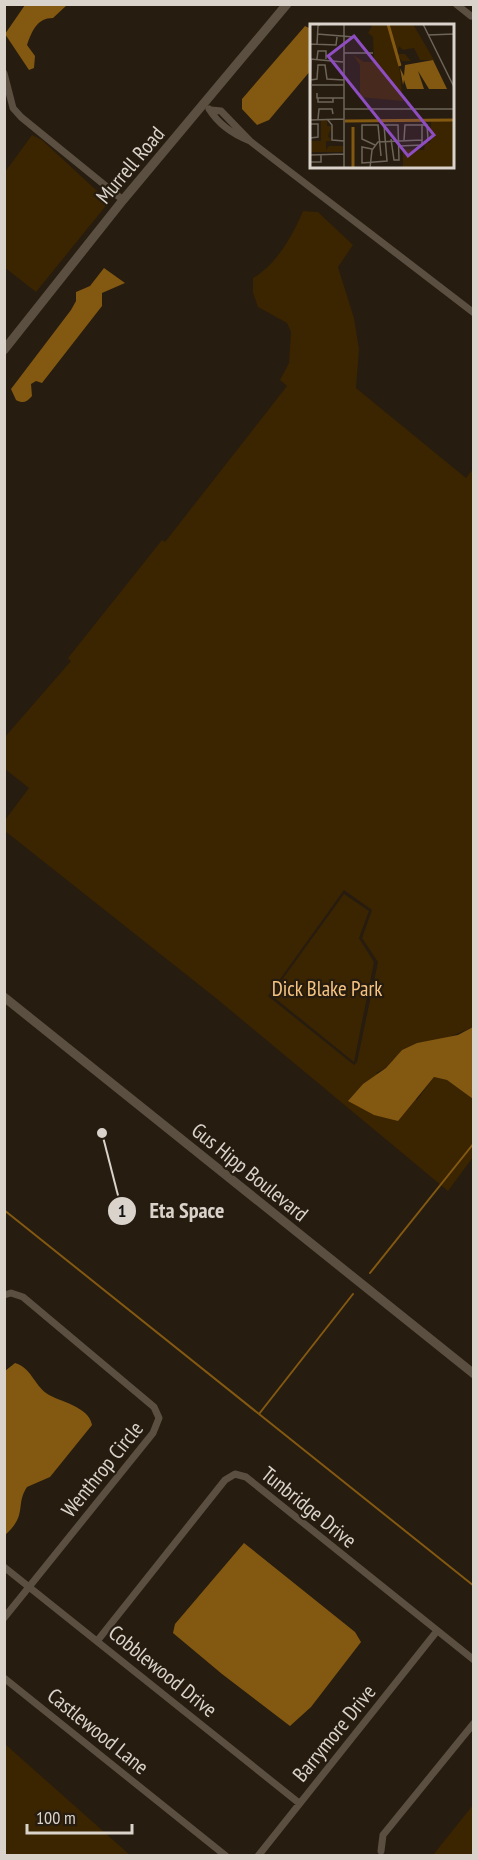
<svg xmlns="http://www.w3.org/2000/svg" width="478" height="1860" font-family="'PT Sans Narrow',sans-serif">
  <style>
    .green { fill: #3b2400; fill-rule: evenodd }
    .water { fill: #835811 }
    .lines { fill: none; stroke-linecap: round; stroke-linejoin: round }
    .stream { stroke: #835811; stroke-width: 2 }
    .minor { stroke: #5a4f41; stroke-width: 7 }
    .tertiary { stroke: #5a4f41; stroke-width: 9 }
    .labels { text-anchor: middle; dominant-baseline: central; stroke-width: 4.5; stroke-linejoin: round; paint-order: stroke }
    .street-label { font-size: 21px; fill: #dad3cb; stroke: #261c0f }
    .park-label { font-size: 21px; fill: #f6c380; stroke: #261c0f }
    .inset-river { fill: none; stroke: #835811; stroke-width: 3 }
    .inset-road { fill: none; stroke: #6e655a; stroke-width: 1.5 }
    .view { fill: #8e4dc1; fill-opacity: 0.15; stroke: #8e4dc1; stroke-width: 3 }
    .inset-edge { fill: none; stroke: #dad3cb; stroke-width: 3 }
    .leader { fill: none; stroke: #dad3cb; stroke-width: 2 }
    .callout-dot { fill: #dad3cb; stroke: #261c0f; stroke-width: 2 }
    .mark-label { font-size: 18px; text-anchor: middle; font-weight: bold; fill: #111 }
    .callout-label { font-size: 22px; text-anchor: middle; font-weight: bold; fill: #dad3cb; stroke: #261c0f; stroke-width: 4.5; stroke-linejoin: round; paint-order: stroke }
  </style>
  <rect width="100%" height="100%" fill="#261c0f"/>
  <path class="green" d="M 32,135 L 42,140 L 109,202 L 36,292 L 4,267 L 5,172 Z
    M 303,211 L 318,212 L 353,245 L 338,267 L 354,318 L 359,349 L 356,388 L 466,478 L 473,469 L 473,1027 L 440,1041 L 417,1043 L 402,1050 L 386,1068 L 376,1073 L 417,1100 L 434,1077 L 447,1080 L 473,1099 L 473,1157 L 448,1191 L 217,999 L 5,831 L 5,820 L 29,788 L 5,769 L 4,738 L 71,661 L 68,658 L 162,540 L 165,542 L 287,386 L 280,380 L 289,363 L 291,332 L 287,323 L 258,307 L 253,293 L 253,278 C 276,265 293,235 303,211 ZM 344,890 L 372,910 L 362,938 L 378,962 L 357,1062 L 354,1065 L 268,996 Z
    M 344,894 L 369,911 L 359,938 L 374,962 L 354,1062 L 271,995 Z
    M 5,1744 L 130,1855 L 5,1855 Z
    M 473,1805 L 473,1855 L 433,1855 Z"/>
  <path class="water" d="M 25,5 L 67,5 L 53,18 C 37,18 32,31 27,45 L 35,56 L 34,68 L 29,70 L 5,34 Z
    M 305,26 L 311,29 L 311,70 L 269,120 L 257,125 L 242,109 L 242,99 Z
    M 104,268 L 125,283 L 102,293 L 102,306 L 42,383 L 36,381 L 31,384 L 32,396 C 27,402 23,404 16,400 L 11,389 L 71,310 L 76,301 L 76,292 L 90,286 Z
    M 473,1027 L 473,1099 L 447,1080 L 434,1077 L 398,1121 L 374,1115 L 348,1101 L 363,1084 L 386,1068 L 402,1050 L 417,1043 L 458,1035 Z
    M 15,1363 C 31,1368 34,1384 46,1393 C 59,1402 89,1406 92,1425 L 50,1477 L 27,1487 C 15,1505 28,1515 5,1535 L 5,1371 Z
    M 244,1543 L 355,1632 L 361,1642 L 311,1707 L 290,1726 L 222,1674 L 173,1633 L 175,1624 Z"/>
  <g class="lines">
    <path class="stream" d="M 4,1210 L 474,1586
      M 370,1273 L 474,1143
      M 259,1414 L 353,1294"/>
    <path class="minor" d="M 456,4 L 471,16
      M 4,73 L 13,108 L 21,117 L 123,200
      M 209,109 C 219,125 232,134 250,141
      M 211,110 L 221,111 L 250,141 L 474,313
      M 4,1295 L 11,1293 L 23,1297 L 154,1407 L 159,1418 L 153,1433 L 4,1618
      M 4,1567 L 299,1803
      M 98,1640 L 225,1480 L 235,1474 L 246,1477 L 474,1660
      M 4,1678 L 226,1856
      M 381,1851 L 383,1835 L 474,1723
      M 258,1856 L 437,1631"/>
    <path class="tertiary" d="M 4,350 L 123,200 L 287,4
      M 4,997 L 474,1374"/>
  </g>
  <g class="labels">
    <g class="street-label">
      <text transform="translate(130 165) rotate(-50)">Murrell Road</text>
      <text transform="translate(250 1172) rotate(39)">Gus Hipp Boulevard</text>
      <text transform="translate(102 1469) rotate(-51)">Wenthrop Circle</text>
      <text transform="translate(309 1507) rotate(39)">Tunbridge Drive</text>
      <text transform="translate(163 1671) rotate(39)">Cobblewood Drive</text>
      <text transform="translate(98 1731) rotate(39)">Castlewood Lane</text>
      <text transform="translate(334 1733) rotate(-51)">Barrymore Drive</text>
    </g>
    <g class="park-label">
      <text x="327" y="988">Dick Blake Park</text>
    </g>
  </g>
  <g transform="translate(310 24)">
    <rect width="144" height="144" fill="#261c0f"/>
    <path d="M 63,0 L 103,0 L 124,36 L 110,36 L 104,24 L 93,26 L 89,22 L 87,30 L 95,30 L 101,37 L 92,37 L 88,32 L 93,77 L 50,73 L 50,41 L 43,31 L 54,38 L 64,38 L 63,13 L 58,9 ZM 11,96 L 17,96 L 17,102 L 22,102 L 18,112 L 22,117 L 16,117 L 16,126 L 19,122 L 34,122 L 34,128 L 0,128 L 1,117 L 11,117 ZM 121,96 L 144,96 L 144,144 L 93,144 L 93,125 L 114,126 L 115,118 L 120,119 Z" fill="#3b2400"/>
    <path d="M 123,36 L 137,65 L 119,65 L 108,47 L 114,65 L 97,65 L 94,56 L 93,61 L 90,44 L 94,52 L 95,41 L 90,37 L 95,41 Z" fill="#835811"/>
    <path class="inset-river" d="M 78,0 L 90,42M 35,97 L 144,96M 43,103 L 43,144"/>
    <path class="inset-road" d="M 34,0 L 34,144M 113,0 L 144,63M 7,10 L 44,13M 118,11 L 144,10M 0,20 L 26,21 L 27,13M 7,21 L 8,2 L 11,0M 0,27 L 0,7M 34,29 L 63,29M 0,35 L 33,38M 7,35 L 8,27 L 16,27 L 16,35M 0,56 L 7,55 L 8,41 L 15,41 L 17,55 L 34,56M 2,61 L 34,61M 7,69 L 7,74 L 34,74M 8,74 L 8,78 L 23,78 L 23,74M 0,79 L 1,35M 34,85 L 144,85M 8,95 L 9,85 L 22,85 L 23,90M 17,95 L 22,101 L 22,116 L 34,117M 0,96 L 34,95M 0,100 L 8,100 L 8,113 L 0,114M 94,116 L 95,101 L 117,101 L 118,115M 65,121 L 52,115 L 52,101 L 68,101 L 71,132M 89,122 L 112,121 L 112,100M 62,125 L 52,123 L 52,139 L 77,137 L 74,101 L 88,101 L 89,136 L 84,136 L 81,115M 0,131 L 34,130M 0,138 L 11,138 L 11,131M 60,144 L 62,126 L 68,118 L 112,116"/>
    <path class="view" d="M 44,12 L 124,111 L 98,132 L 18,32 Z"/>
    <rect width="144" height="144" class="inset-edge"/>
  </g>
  <path class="leader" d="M102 1133L122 1211"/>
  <g class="callout-dot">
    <circle cx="102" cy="1133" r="6"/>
    <circle cx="122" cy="1211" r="15"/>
  </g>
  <g class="mark-label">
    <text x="122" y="1217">1</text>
  </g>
  <g class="callout-label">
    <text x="187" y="1218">Eta Space</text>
  </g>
  <rect width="478" height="1860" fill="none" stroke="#dad3cb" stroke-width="12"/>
  <path d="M27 1824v9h105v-9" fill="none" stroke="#dad3cb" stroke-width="3"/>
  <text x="36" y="1824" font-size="18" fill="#dad3cb" stroke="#261c0f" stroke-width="4.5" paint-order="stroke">100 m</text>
</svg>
